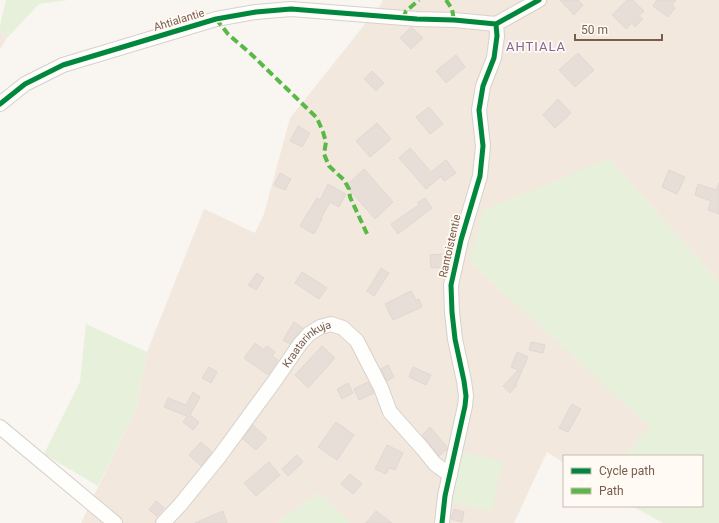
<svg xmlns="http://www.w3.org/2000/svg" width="719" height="523" font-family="Roboto,sans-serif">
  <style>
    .residential { fill: #f2e8de }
    .green { fill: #e7f0db }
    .building { fill: #e6ded7; stroke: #e2d8d2 }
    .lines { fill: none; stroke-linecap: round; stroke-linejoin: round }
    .minor-casing { stroke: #d7d1cb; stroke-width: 16 }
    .minor { stroke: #fefefd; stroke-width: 14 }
    .quiet { stroke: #58b947; stroke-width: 4; stroke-dasharray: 8 4; stroke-linecap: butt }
    .cycleway-casing { stroke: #fffaf3; stroke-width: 8 }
    .cycleway { stroke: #00873e; stroke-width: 5 }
    .labels { text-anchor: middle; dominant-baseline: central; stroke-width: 3.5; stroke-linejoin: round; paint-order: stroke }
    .street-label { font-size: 11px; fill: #7a5c4d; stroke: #fffaf3 }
    .quarter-label { font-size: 13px; letter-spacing: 1px; fill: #846695; stroke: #fffaf3 }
  </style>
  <rect width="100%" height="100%" fill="#f9f5f0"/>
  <path class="residential" d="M 383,0 L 719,0 L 719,282 L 609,159 L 470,262 L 651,427 L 625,456 L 564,456 L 564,463 L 547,452 L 514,523 L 349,523 L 349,521 L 319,493 L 277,523 L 81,523 L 136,408 L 147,352 L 204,209 L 255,233 L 264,214 L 290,118 L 381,4 Z
    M 0,31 L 7,38 L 0,49 Z"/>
  <path class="green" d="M 6,0 L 68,0 L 39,4 L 7,38 L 0,31 C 0,20 4,11 6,0 Z
    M 609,159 L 719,282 L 719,523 L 663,523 L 632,506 L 702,506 L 702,456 L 625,456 L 650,427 L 470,262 L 483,210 Z
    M 86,324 L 147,352 L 136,408 L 98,486 L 44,454 L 80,382 Z
    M 462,453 L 502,461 L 492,511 L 452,503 Z
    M 319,493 L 350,521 L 349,523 L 277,523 Z"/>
  <path class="building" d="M 560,0 L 578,0 L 583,5 L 574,15 Z
    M 627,0 L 633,0 L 644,11 L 639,16 L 643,19 L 635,27 L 632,23 L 626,29 L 612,15 Z
    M 657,0 L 676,0 L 672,5 L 675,8 L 668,17 L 653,6 Z
    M 411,27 L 423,38 L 411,49 L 400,38 Z
    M 578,53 L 594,70 L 575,87 L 559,70 Z
    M 456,55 L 465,67 L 446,83 L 436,71 Z
    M 372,71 L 384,83 L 376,91 L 364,79 Z
    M 558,99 L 571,113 L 555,128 L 543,115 Z
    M 429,107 L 443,124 L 430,134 L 416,117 Z
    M 377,123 L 391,139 L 370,157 L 356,141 Z
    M 298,126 L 310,133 L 302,147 L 290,141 Z
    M 410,148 L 431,172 L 446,160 L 456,173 L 444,181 L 441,176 L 426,189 L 399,158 Z
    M 364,169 L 393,202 L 375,219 L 346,186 Z
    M 669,170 L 685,177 L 677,194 L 662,187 Z
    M 280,173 L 291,179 L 285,190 L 274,185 Z
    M 719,183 L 719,214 L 708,210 L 711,201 L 695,195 L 698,184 L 716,190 Z
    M 328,184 L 346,194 L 339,207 L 330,202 L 321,218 L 322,219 L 314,234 L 300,226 L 317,198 L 320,200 Z
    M 425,198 L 432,208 L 398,234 L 391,224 L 419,205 L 417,203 Z
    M 444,254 L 444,267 L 431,268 L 430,255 Z
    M 381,268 L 389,273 L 374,296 L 367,291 Z
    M 302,272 L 327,288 L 319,299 L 295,283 Z
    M 257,273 L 264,278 L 256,290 L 248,285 Z
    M 411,291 L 416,300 L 419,299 L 422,307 L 393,320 L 385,304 Z
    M 294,322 L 303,328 L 290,344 L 283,340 Z
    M 531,342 L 545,345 L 543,353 L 529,350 Z
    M 255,343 L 264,350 L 267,346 L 275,352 L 272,356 L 278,360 L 268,375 L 244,358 Z
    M 322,346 L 335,358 L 308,388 L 295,375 Z
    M 517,352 L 528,357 L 516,384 L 517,385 L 510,393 L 503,386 L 518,370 L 511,367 Z
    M 388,365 L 394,377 L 387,381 L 381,369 Z
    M 209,367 L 217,372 L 211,383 L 202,378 Z
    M 413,367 L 431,375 L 426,385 L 409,377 Z
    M 368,382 L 374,393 L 359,400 L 354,389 Z
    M 348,383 L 353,393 L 342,399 L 337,389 Z
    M 193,392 L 200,397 L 190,415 L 199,422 L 193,430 L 183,422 L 187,416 L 164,407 L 168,398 L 186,405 Z
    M 572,404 L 581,409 L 568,432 L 559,428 Z
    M 336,422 L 354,435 L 337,460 L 318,447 Z
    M 253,425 L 267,438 L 256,450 L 243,439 Z
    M 430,427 L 447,447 L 447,449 L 439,456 L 422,435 Z
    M 201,442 L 212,452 L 201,466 L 189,455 Z
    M 387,445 L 403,453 L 395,470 L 389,468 L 386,474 L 375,469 Z
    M 297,455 L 303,462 L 288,476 L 282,469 Z
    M 269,462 L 280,475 L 256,496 L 244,483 Z
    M 350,474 L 362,484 L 353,494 L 341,484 Z
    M 156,501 L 164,508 L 157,516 L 149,510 Z
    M 454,509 L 464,512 L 462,522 L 451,519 Z
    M 223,511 L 227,523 L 195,523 Z
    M 376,511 L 392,523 L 366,523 Z"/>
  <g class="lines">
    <g class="minor-casing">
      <g id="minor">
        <path d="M 0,104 L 25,84 L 63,65 L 216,19 L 256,12 L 291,9 L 417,19 L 454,20 L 496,24 L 539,0"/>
        <path d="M 0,427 L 115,523"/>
        <path id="s1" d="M 163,523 L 180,505 L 219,457 L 276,379 L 300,344 L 309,334 L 320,327 L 331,324 L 343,328 L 357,341 L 381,388 L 390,412 L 423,449 L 435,464 L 450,475"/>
        <path d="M 442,523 L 445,496 L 465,406 L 466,396 L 464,381 L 455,339 L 452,312 L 451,285 L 461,240 L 480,176 L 483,146 L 479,110 L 483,86 L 494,58 L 497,36 L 496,24"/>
      </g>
    </g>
    <use href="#minor" class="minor"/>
    <path class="quiet" d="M 446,0 L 452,9 L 454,20
      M 403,18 L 406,11 L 419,0
      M 216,19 L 228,34 L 251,54 L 317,118 L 323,132 L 326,142 L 324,154 L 329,166 L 344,180 L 349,189 L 350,197 L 368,236"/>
    <g class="cycleway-casing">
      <path id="cycleway" d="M 0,104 L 25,84 L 63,65 L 216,19 L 256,12 L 291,9 L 417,19 L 454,20 L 496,24 L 539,0
        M 442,523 L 445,496 L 465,406 L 466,396 L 464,381 L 455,339 L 452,312 L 451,285 L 461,240 L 480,176 L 483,146 L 479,110 L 483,86 L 494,58 L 497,36 L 496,24"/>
    </g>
    <use href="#cycleway" class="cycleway"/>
  </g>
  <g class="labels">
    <g class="street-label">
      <text transform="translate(179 20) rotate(-17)">Ahtialantie</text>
      <text transform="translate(450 246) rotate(-77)">Rantoistentie</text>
      <text stroke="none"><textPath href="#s1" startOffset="231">Kraatarinkuja</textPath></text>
    </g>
    <g class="quarter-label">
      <text x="536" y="46">AHTIALA</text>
    </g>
  </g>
  <rect x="563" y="455" width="140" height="52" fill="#fffaf3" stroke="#cabbb1"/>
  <rect x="571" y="468" width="20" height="6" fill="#00873e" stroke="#cabbb1"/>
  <text x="599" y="475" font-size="12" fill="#7a5c4d">Cycle path</text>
  <rect x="571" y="488" width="20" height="6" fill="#58b947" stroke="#cabbb1"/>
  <text x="599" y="495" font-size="12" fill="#7a5c4d">Path</text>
  <path d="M575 34v6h87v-6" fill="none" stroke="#7a5c4d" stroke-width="2"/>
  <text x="581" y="34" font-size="12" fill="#7a5c4d" stroke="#fffaf3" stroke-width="3" paint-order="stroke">50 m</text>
</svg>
